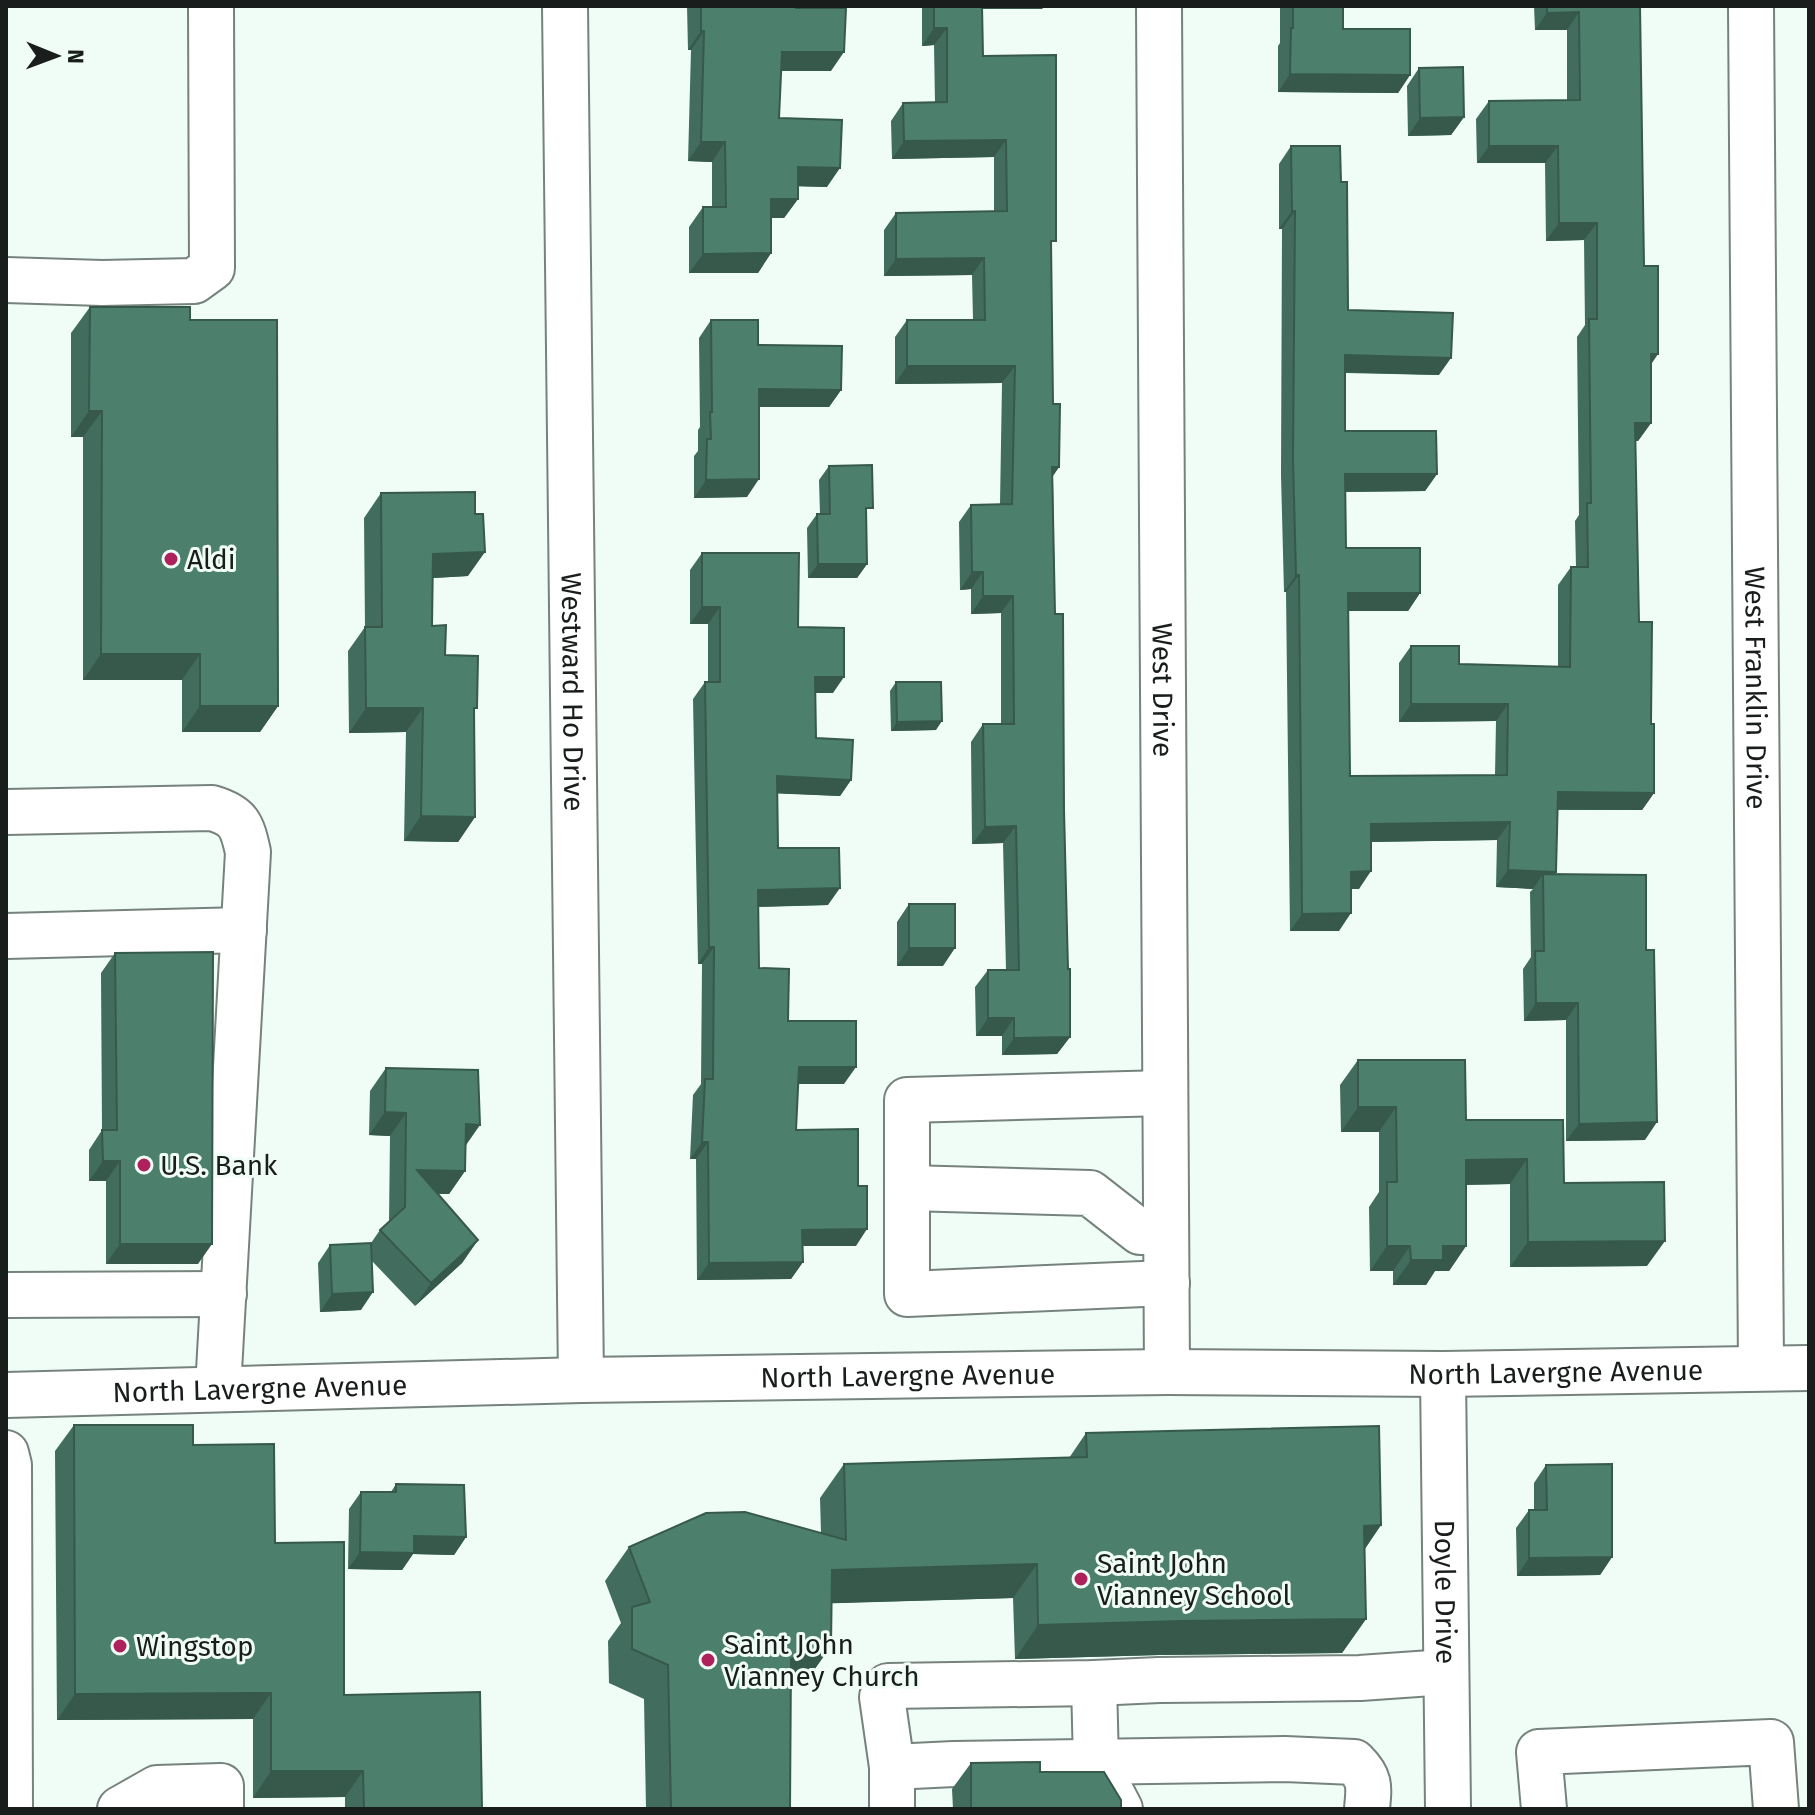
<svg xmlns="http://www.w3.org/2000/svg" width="1815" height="1815" font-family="'Fira Sans',sans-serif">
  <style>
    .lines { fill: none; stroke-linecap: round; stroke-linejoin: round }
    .minor-casing { stroke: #76827d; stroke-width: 48 }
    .minor { stroke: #fff; stroke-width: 44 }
    .wall { fill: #426d5e }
    .shaded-wall { fill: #36594c }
    .building { fill: #4d7f6d; stroke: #36594c; stroke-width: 2 }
    .poi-dot { fill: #af215b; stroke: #f0fdf7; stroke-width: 3 }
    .labels { text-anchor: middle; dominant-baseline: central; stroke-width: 6; stroke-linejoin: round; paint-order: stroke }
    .poi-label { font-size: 28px; fill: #191e1c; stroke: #f0fdf7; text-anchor: start }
    .street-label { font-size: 28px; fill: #191e1c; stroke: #f0fdf7 }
  </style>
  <rect width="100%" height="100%" fill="#f0fdf7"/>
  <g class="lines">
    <g class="minor-casing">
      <g id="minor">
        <path id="s1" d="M 565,6 L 581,1380"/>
        <path id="s2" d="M 1159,6 L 1167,1372"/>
        <path id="s3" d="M 1751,6 L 1761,1368"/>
        <path d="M 6,280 L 102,283 L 194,281 L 212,268 L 211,6"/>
        <path d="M 6,812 L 212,808 C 239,816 242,825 248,852 L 218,1389"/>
        <path d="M 6,936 L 244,930"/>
        <path d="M 1165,1093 L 907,1100 L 907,1294 L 1167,1283"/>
        <path d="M 907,1188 L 1090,1193 L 1140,1232 L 1166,1232"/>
        <path d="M 6,1295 L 224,1294"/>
        <path id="s4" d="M 1443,1374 L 1448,1809"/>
        <path id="s5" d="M 6,1395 L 581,1380 L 1167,1372 L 1443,1374 L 1809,1368"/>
        <path d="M 6,1453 L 9,1465 L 10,1809"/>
        <path d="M 1094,1683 L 1096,1763 L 1120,1809"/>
        <path d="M 892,1767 L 954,1764 L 1285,1759 L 1354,1762 C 1371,1779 1369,1786 1367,1809"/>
        <path d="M 120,1809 L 157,1788 L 221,1786 L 221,1809"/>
        <path d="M 892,1809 L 892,1767 L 882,1697 L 888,1686 L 1094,1683 L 1159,1680 L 1360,1678 L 1446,1672"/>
        <path d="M 1544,1809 L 1539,1752 L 1771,1742 L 1776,1809"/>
      </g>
    </g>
    <use href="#minor" class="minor"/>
  </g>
  <path class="wall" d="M 687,6 L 796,6 L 831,71 L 781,71 L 779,118 L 827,187 L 798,186 L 798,199 L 784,218 L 771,218 L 771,253 L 758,273 L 689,273 L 689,227 L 703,207 L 712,207 L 712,162 L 688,161 L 691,50 L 688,50 Z
    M 922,6 L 1044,6 L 1042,9 L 982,9 L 983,56 L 1051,248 L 1053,404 L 1059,467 L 1053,476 L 1055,614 L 1064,810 L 1070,1037 L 1057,1054 L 1002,1055 L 1002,1036 L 976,1036 L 975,987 L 988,970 L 1006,970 L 1003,843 L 972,844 L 971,742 L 983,724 L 1001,724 L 1001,613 L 971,614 L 971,589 L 960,590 L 959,522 L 971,505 L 1000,504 L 1002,383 L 895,384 L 895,337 L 907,320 L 973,320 L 972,275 L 884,276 L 884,230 L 896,213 L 994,211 L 994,157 L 892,159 L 891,121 L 903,103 L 935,103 L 934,45 L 922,46 Z
    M 1280,6 L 1343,6 L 1343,29 L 1410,75 L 1398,93 L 1278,92 L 1278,46 L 1280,43 Z
    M 1534,6 L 1640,6 L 1644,266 L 1651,365 L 1651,423 L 1638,441 L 1635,441 L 1639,622 L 1651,724 L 1654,793 L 1642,810 L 1558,810 L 1556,872 L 1554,874 L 1645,1140 L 1566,1141 L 1566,1020 L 1524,1021 L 1523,969 L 1531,957 L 1530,892 L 1533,889 L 1496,887 L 1497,840 L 1371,842 L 1359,889 L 1351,889 L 1339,931 L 1290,931 L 1286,592 L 1284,592 L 1281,475 L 1282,229 L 1279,229 L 1279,164 L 1291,146 L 1341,182 L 1348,310 L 1439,375 L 1345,373 L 1345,431 L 1437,474 L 1425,491 L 1345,492 L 1346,548 L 1420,593 L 1408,611 L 1348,611 L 1350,776 L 1495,775 L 1496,721 L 1399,722 L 1399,663 L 1411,646 L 1459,664 L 1558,667 L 1558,585 L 1571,567 L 1576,567 L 1575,521 L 1579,515 L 1577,337 L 1585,325 L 1584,240 L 1546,241 L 1545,163 L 1477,163 L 1476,119 L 1489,101 L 1567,100 L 1567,30 L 1535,30 Z
    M 1419,68 L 1464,117 L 1451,135 L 1408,136 L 1407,86 Z
    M 90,307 L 190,320 L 278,706 L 260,732 L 182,732 L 182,680 L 83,680 L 83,437 L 71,437 L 71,333 Z
    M 711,320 L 841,390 L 829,407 L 759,407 L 747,497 L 694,498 L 694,456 L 698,451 L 698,430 L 700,427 L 699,338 Z
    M 829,466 L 866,517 L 867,564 L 857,578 L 808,578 L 807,528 L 817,514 L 820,514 L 819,480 Z
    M 381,493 L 468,576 L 433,578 L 432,626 L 474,713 L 475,817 L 458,842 L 404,841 L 406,732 L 349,733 L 348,651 L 365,627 L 364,518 Z
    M 702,553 L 798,627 L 833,693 L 815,693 L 816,738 L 851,780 L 840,796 L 777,793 L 778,848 L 828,905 L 758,907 L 759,968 L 788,1021 L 844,1084 L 798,1084 L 796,1130 L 856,1246 L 803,1246 L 803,1262 L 791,1279 L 697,1280 L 696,1159 L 690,1159 L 693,1095 L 701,1084 L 702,964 L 698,964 L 693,699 L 705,682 L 708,682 L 708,624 L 690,624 L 690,570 Z
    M 896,682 L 936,730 L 891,731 L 890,691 Z
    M 909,904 L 943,966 L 897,966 L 897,922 Z
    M 115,953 L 198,1264 L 106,1264 L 106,1181 L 89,1181 L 89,1150 L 102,1130 L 101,973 Z
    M 1358,1060 L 1466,1120 L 1564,1183 L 1647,1266 L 1510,1267 L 1510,1184 L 1466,1185 L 1466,1246 L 1449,1271 L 1435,1271 L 1426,1285 L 1393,1285 L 1393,1271 L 1370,1271 L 1369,1207 L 1379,1192 L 1379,1132 L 1341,1132 L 1340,1085 Z
    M 386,1068 L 466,1145 L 465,1171 L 449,1194 L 438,1194 L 478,1240 L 462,1263 L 415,1306 L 372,1261 L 361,1310 L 320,1312 L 318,1263 L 330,1245 L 371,1243 L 380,1230 L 389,1222 L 390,1136 L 369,1135 L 370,1091 Z
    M 74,1425 L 275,1543 L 344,1695 L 482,1809 L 345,1809 L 345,1797 L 253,1798 L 253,1719 L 57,1720 L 55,1451 Z
    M 1086,1433 L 1381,1525 L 1364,1550 L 1366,1619 L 1342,1653 L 1159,1655 L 1015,1659 L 1013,1598 L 832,1603 L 831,1646 L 807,1680 L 791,1685 L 790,1809 L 646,1809 L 644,1699 L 609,1683 L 608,1641 L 621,1623 L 605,1581 L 629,1547 L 821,1533 L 820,1498 L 844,1464 L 1069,1458 Z
    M 1546,1465 L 1612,1557 L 1600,1575 L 1517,1576 L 1516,1528 L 1529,1510 L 1534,1510 L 1534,1483 Z
    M 396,1484 L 466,1537 L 454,1555 L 413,1554 L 402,1570 L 348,1569 L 349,1509 L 361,1492 L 391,1492 Z
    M 971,1763 L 1040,1772 L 1121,1809 L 953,1809 L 952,1789 Z"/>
  <path class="shaded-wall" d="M 974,6 L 1044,6 L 1042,9 L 972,9 Z
    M 1579,12 L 1567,30 L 1535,30 L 1547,13 Z
    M 934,28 L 947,28 L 934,45 L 922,46 Z
    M 701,31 L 704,31 L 691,50 L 688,50 Z
    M 782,52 L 844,52 L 831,71 L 768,71 Z
    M 1290,74 L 1410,75 L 1398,93 L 1278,92 Z
    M 1464,117 L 1451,135 L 1408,136 L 1420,118 Z
    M 1006,140 L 994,157 L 892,159 L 904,141 Z
    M 701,142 L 725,142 L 712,162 L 688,161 Z
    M 1489,146 L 1558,146 L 1545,163 L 1477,163 Z
    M 798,167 L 840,168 L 827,187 L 785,186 Z
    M 771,199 L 798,199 L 784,218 L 758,218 Z
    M 1292,211 L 1295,211 L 1282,229 L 1279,229 Z
    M 1559,223 L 1597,223 L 1584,240 L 1546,241 Z
    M 771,253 L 758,273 L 689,273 L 703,254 Z
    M 984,258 L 972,275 L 884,276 L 896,259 Z
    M 1651,354 L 1658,354 L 1646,372 Z
    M 1345,355 L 1451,358 L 1439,375 L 1333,372 Z
    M 907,366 L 1015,366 L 1002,383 L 895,384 Z
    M 759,389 L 841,390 L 829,407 L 746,407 Z
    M 89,411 L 102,411 L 83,437 L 71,437 Z
    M 1635,423 L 1651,423 L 1638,441 L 1623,441 Z
    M 1052,467 L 1059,467 L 1047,484 Z
    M 1345,474 L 1437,474 L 1425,491 L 1333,492 Z
    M 759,479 L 747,497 L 694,498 L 706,480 Z
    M 485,552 L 468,576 L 416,579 L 433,554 Z
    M 818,564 L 867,564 L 857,578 L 808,578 Z
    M 972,572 L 983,572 L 971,589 L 960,590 Z
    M 1296,575 L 1299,575 L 1286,592 L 1284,592 Z
    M 1348,593 L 1420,593 L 1408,611 L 1336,611 Z
    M 983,596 L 1013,596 L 1001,613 L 971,614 Z
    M 702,607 L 720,607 L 708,624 L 690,624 Z
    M 101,654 L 200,654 L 182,680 L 83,680 Z
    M 815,677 L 844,677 L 833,693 L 803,693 Z
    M 1411,704 L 1508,704 L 1496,721 L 1399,722 Z
    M 200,706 L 278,706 L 260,732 L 182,732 Z
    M 366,708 L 423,708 L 406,732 L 349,733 Z
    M 942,721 L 936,730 L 891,731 L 897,722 Z
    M 777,776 L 851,780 L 840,796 L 766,793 Z
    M 1558,792 L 1654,793 L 1642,810 L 1546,809 Z
    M 421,816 L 475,817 L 458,842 L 404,841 Z
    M 1510,822 L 1497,840 L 1359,842 L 1371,824 Z
    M 1016,826 L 1003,843 L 972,844 L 985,827 Z
    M 1508,870 L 1556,872 L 1543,889 L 1543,874 L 1533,889 L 1496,887 Z
    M 1371,871 L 1359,889 L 1339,889 L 1351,872 Z
    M 840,888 L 828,905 L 746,907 L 758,890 Z
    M 1351,913 L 1339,931 L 1290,931 L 1302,914 Z
    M 709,947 L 714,947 L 702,964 L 698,964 Z
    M 909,948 L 955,948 L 943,966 L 897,966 Z
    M 1536,1003 L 1578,1003 L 1566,1020 L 1524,1021 Z
    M 988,1018 L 1014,1018 L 1002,1036 L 976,1036 Z
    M 1070,1037 L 1057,1054 L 1002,1055 L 1014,1038 Z
    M 799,1067 L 856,1067 L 844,1084 L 787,1084 Z
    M 1358,1107 L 1396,1107 L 1379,1132 L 1341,1132 Z
    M 385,1112 L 406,1113 L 390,1136 L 369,1135 Z
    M 1657,1122 L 1645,1140 L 1566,1141 L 1579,1124 Z
    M 466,1124 L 480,1125 L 464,1148 Z
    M 702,1142 L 708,1142 L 696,1159 L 690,1159 Z
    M 1527,1159 L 1510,1184 L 1448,1185 L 1466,1160 Z
    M 103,1161 L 120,1161 L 106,1181 L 89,1181 Z
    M 417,1170 L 465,1171 L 449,1194 L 405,1193 Z
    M 867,1229 L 856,1246 L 791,1246 L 802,1230 Z
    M 478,1240 L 462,1263 L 415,1306 L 431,1283 Z
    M 1665,1241 L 1647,1266 L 1510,1267 L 1528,1242 Z
    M 120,1244 L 212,1244 L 198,1264 L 106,1264 Z
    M 1387,1246 L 1410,1246 L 1393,1271 L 1370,1271 Z
    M 1443,1246 L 1466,1246 L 1449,1271 L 1435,1271 L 1426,1285 L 1393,1285 L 1411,1260 Z
    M 803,1262 L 791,1279 L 697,1280 L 709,1263 Z
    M 373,1292 L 361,1310 L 320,1312 L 332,1294 Z
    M 1381,1525 L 1358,1559 L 1364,1526 Z
    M 414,1536 L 466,1537 L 454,1555 L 413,1554 L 402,1570 L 348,1569 L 360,1552 Z
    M 1612,1557 L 1600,1575 L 1517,1576 L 1529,1558 Z
    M 1037,1564 L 1013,1598 L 808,1604 L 832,1570 Z
    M 1366,1619 L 1342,1653 L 1159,1655 L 1015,1659 L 1038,1625 L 1182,1621 Z
    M 831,1646 L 807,1680 L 767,1693 L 791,1659 Z
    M 271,1693 L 253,1719 L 57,1720 L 75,1694 Z
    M 271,1771 L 363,1771 L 345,1797 L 253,1798 Z"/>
  <path class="building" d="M 701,6 L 796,6 L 796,8 L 846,8 L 844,52 L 782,52 L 779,118 L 842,120 L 840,168 L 798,167 L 798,199 L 771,199 L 771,253 L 703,254 L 703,207 L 726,207 L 725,142 L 701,142 L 704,31 L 701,31 Z
    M 934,6 L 982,6 L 983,56 L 1056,55 L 1056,241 L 1051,241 L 1053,404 L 1060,404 L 1059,467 L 1052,467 L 1055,614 L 1063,614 L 1064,810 L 1068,969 L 1070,969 L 1070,1037 L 1014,1038 L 1014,1018 L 988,1018 L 988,970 L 1019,970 L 1016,826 L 985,827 L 983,724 L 1014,724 L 1013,596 L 983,596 L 983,572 L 972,572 L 971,505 L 1012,504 L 1015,366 L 907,366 L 907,320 L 985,320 L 984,258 L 896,259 L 896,213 L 1007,211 L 1006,140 L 904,141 L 903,103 L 947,102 L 947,28 L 934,28 Z
    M 1293,6 L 1343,6 L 1343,29 L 1410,29 L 1410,75 L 1290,74 L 1291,28 L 1293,28 Z
    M 1547,6 L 1640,6 L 1644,266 L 1658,266 L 1658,354 L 1651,354 L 1651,423 L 1635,423 L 1639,622 L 1652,622 L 1651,724 L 1654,724 L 1654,793 L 1558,792 L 1556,872 L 1508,870 L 1510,822 L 1371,824 L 1371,871 L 1351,872 L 1351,913 L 1302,914 L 1299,575 L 1296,575 L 1293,458 L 1295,211 L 1292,211 L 1291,146 L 1340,146 L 1341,182 L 1347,182 L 1348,310 L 1453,313 L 1451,358 L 1345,355 L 1345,431 L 1436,431 L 1437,474 L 1345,474 L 1346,548 L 1420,548 L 1420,593 L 1348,593 L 1350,776 L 1507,775 L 1508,704 L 1411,704 L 1411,646 L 1459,646 L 1459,664 L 1570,667 L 1571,567 L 1588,567 L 1587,503 L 1591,503 L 1589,319 L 1597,319 L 1597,223 L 1559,223 L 1558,146 L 1489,146 L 1489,101 L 1580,100 L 1579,12 L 1547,13 Z
    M 1463,67 L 1464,117 L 1420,118 L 1419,68 Z
    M 90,307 L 190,307 L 190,320 L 277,320 L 278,706 L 200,706 L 200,654 L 101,654 L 102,411 L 89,411 Z
    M 711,320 L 758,320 L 758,345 L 842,346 L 841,390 L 759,389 L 759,479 L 706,480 L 707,439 L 711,439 L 710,412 L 712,412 Z
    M 872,465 L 873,508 L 866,508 L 867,564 L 818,564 L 817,514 L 830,514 L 829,466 Z
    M 475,492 L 475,514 L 483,514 L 485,552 L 433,554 L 432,626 L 446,625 L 445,655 L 478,656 L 477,708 L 474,708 L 475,817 L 421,816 L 423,708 L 366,708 L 365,627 L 382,627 L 381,493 Z
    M 702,553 L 799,553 L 798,627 L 844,628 L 844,677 L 815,677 L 816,738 L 853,740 L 851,780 L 777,776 L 778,848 L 839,848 L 840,888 L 758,890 L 759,968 L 789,969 L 788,1021 L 856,1021 L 856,1067 L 799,1067 L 796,1130 L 858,1129 L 858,1186 L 867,1186 L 867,1229 L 802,1230 L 803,1262 L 709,1263 L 708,1142 L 702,1142 L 705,1079 L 713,1079 L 714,947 L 709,947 L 705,682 L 720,682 L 720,607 L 702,607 Z
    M 896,682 L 941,682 L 942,721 L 897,722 Z
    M 1543,874 L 1646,875 L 1646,950 L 1654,950 L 1657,1122 L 1579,1124 L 1578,1003 L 1536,1003 L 1535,951 L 1544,951 Z
    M 909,904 L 955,904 L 955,948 L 909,948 Z
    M 213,952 L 212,1244 L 120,1244 L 120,1161 L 103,1161 L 102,1130 L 117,1130 L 115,953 Z
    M 1358,1060 L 1465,1060 L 1466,1120 L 1563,1120 L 1564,1183 L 1664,1182 L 1665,1241 L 1528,1242 L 1527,1159 L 1466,1160 L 1466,1246 L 1443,1246 L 1443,1260 L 1411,1260 L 1410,1246 L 1387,1246 L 1387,1182 L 1397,1182 L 1396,1107 L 1358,1107 Z
    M 386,1068 L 478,1070 L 480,1125 L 466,1124 L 465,1171 L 417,1170 L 478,1240 L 431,1283 L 380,1230 L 405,1207 L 406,1113 L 385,1112 Z
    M 371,1243 L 373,1292 L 332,1294 L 330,1245 Z
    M 74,1425 L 193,1425 L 193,1445 L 274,1444 L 275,1543 L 344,1542 L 344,1695 L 480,1692 L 482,1809 L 364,1809 L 363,1771 L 271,1771 L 271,1693 L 75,1694 Z
    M 1379,1426 L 1381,1525 L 1364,1526 L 1366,1619 L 1182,1621 L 1038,1625 L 1037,1564 L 832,1570 L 831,1646 L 791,1659 L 790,1809 L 671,1809 L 668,1665 L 632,1649 L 632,1607 L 650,1602 L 629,1547 L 706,1513 L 745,1512 L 846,1540 L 844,1464 L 1087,1457 L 1086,1433 Z
    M 1612,1464 L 1612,1557 L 1529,1558 L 1529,1510 L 1547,1510 L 1546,1465 Z
    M 396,1484 L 464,1485 L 466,1537 L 414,1536 L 414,1553 L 360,1552 L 361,1492 L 396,1492 Z
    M 1040,1762 L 1040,1772 L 1104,1772 L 1121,1800 L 1121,1809 L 971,1809 L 971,1763 Z"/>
  <g class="poi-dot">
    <circle cx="171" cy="559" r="8"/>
    <circle cx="144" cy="1165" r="8"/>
    <circle cx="1081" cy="1579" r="8"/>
    <circle cx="120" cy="1646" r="8"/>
    <circle cx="708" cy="1660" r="8"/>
  </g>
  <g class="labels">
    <g class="poi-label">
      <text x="187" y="559">Aldi</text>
      <text x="160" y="1165">U.S. Bank</text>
      <text x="1097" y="1563">Saint John<tspan x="1097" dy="32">Vianney School</tspan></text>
      <text x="724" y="1644">Saint John<tspan x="724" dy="32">Vianney Church</tspan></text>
      <text x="136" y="1646">Wingstop</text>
    </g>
    <g class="street-label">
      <text stroke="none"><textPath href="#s3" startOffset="682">West Franklin Drive</textPath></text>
      <text stroke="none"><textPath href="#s2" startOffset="684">West Drive</textPath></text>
      <text stroke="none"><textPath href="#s1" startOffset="686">Westward Ho Drive</textPath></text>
      <text stroke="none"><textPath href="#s5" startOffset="1550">North Lavergne Avenue</textPath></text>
      <text stroke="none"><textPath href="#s5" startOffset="902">North Lavergne Avenue</textPath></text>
      <text stroke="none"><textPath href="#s5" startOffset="254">North Lavergne Avenue</textPath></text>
      <text stroke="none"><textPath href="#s4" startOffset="218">Doyle Drive</textPath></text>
    </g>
  </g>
  <rect width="1815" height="1815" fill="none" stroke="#191e1c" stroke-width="16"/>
  <g transform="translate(56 56) rotate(91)" stroke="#f0fdf7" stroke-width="6" paint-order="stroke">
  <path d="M0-6L14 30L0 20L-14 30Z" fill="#191e1c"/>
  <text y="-12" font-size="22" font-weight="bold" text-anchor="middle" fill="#191e1c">N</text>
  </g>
</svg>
